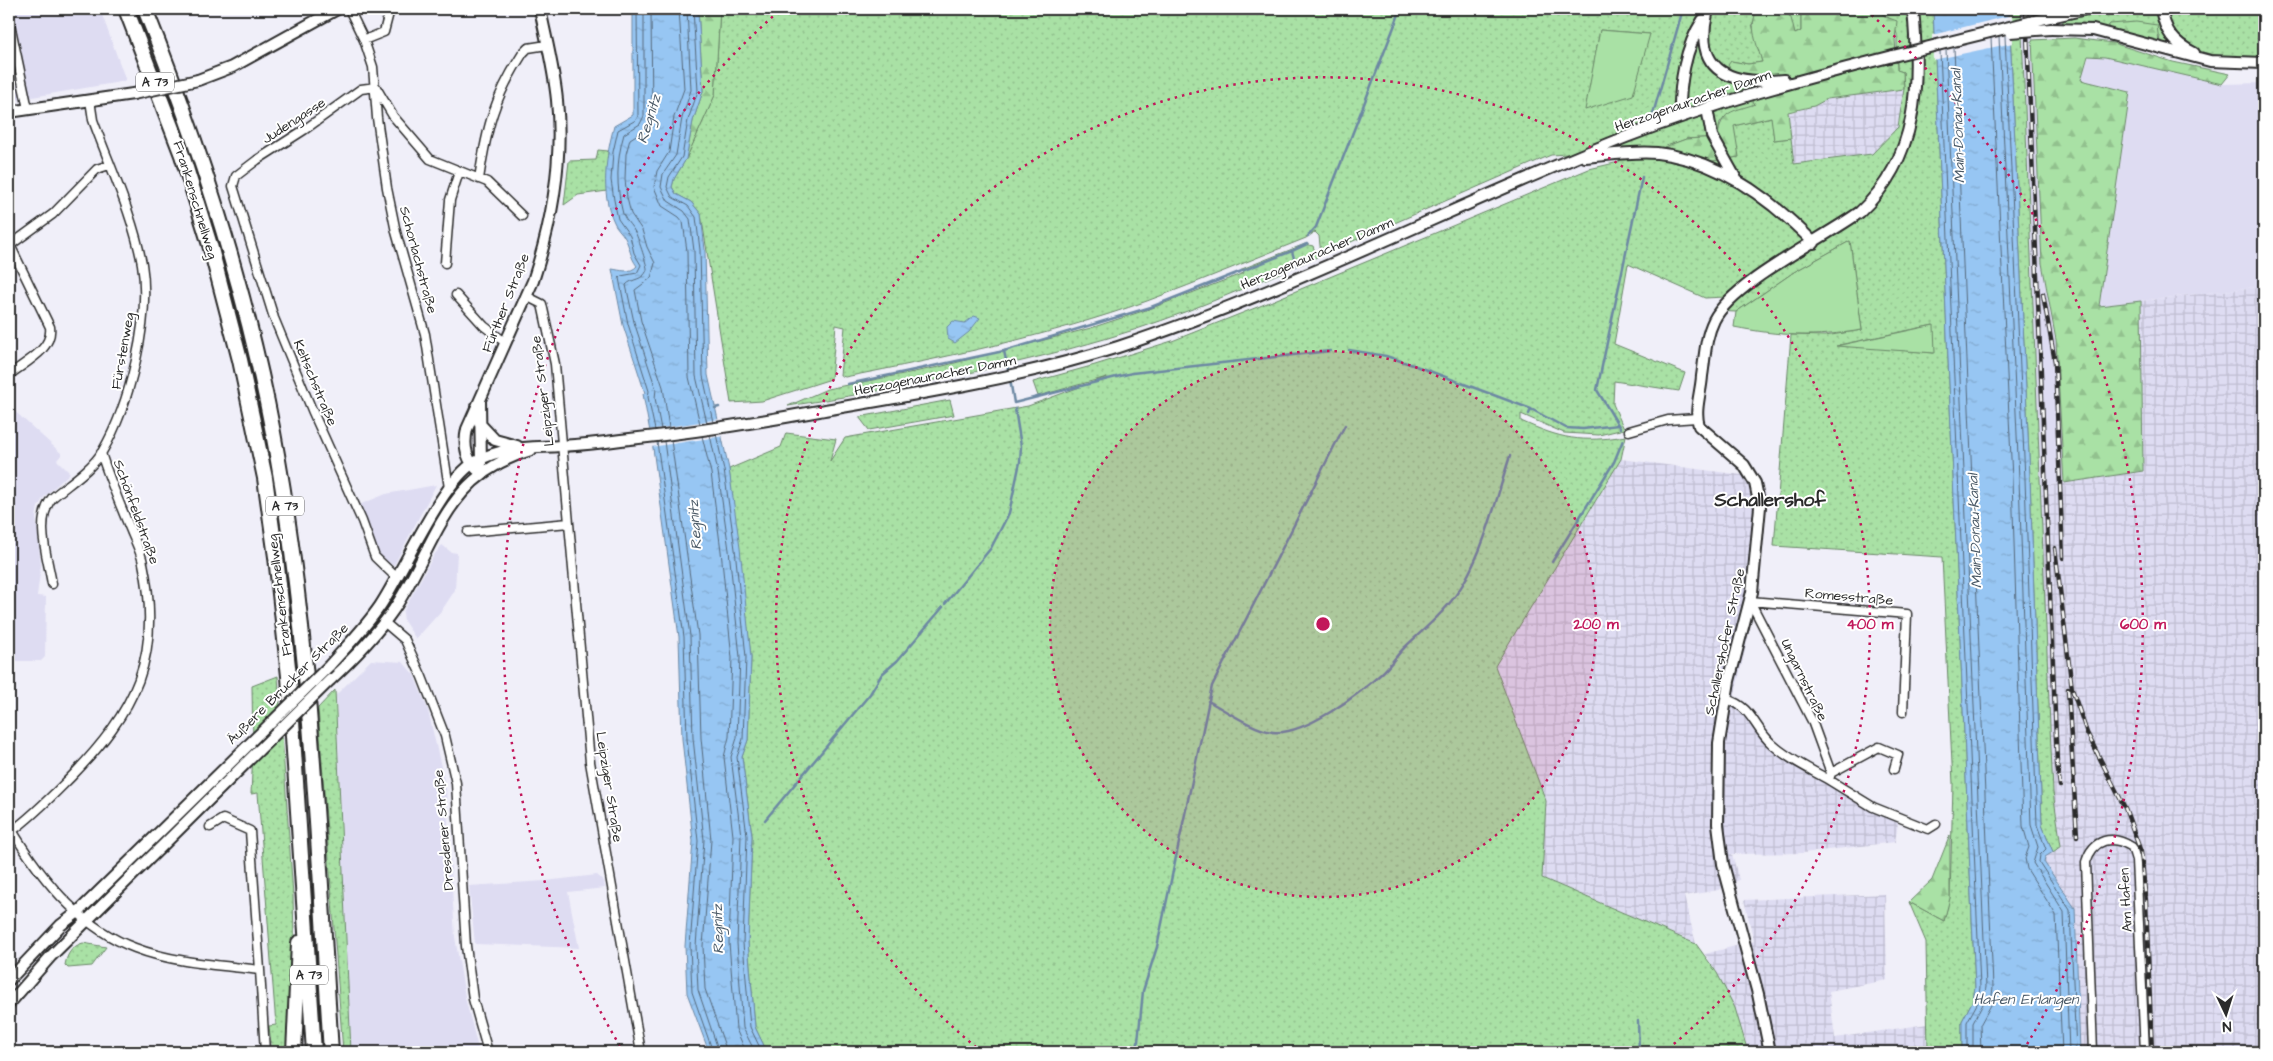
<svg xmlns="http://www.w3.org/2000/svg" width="2273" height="1061" font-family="'Architects Daughter',sans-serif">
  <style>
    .built { fill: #dedcf2 }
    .industrial { fill: url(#industrial-grid) }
    .grass { fill: url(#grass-dots); stroke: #6a8668; fill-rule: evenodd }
    .forest { fill: url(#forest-firs); stroke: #6a8668 }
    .garden { fill: #a9e1a5; stroke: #6a8668 }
    .water { fill: url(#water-ripples); stroke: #6c88a3 }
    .pier { fill: #f0eff9 }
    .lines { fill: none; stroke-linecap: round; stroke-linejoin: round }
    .shore { stroke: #56697b; stroke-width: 1 }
    .stream { stroke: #6c88a3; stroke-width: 2.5 }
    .street-casing { stroke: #2b2b2b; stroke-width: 11 }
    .secondary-casing { stroke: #2b2b2b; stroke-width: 14 }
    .highway-casing { stroke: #2b2b2b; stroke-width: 18 }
    .street { stroke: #fff; stroke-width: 8 }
    .secondary { stroke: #fff; stroke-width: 10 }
    .highway { stroke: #fff; stroke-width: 14 }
    .rail-casing { stroke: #2b2b2b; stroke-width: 4.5 }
    .rail { stroke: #fff; stroke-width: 2.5; stroke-dasharray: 8; stroke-linecap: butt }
    .secondary-bridge-casing { stroke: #2b2b2b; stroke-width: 14; stroke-linecap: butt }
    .secondary-bridge { stroke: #fff; stroke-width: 10 }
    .ring { fill: none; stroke: #c2185b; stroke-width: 2.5; stroke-dasharray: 2.5 5 }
    .labels { text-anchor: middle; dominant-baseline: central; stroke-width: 4; stroke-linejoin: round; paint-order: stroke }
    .shield { fill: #fff; stroke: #6b6b6b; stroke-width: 1 }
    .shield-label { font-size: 12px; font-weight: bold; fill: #2b2b2b }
    .street-label { font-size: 14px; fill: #2b2b2b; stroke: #fff }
    .water-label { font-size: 15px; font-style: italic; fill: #4b5a67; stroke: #fff }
    .district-label { font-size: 19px; font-weight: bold; fill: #2b2b2b; stroke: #fff }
    .centre { fill: #c2185b; stroke: #fff; stroke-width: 2.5 }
    .ring-label { font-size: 15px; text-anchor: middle; font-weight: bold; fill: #c2185b; stroke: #fff; stroke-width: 4; stroke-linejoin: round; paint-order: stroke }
  </style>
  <defs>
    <pattern id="industrial-grid" width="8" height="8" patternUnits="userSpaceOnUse" patternTransform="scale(1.25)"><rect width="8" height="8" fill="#dedcf2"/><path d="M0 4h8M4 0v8" fill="none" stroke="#bfbdd0"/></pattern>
    <pattern id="grass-dots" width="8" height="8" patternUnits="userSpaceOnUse" patternTransform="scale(1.25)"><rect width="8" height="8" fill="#a9e1a5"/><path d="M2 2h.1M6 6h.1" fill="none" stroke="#92c18e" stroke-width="1.8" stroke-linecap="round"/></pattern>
    <pattern id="forest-firs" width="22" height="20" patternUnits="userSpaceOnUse" patternTransform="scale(1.25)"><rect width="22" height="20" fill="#a9e1a5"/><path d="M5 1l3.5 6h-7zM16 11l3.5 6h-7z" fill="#92c18e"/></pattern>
    <pattern id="water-ripples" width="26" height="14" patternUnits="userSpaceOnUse" patternTransform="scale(1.25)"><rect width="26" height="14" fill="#97c6f3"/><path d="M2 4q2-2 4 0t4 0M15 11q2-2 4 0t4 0" fill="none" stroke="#82aad0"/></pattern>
  </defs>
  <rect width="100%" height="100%" fill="#f0eff9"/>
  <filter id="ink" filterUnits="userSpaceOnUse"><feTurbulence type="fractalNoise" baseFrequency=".02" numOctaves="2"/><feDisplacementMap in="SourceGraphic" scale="10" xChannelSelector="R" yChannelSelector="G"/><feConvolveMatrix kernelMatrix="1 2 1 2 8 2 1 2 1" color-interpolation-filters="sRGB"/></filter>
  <g filter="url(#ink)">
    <path class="built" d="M 9,9 L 100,9 L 126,81 L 9,101 Z
      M 2021,9 L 2032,9 L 2042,263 L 2056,340 L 2064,483 L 2039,487 Z
      M 2089,56 L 2105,57 L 2222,84 L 2264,83 L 2264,286 L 2099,306 L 2130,92 L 2081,80 Z
      M 9,406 L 62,454 L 57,460 L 70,473 L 44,497 L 38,507 L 36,517 L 41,565 L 37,596 L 46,597 L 45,657 L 41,661 L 9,661 Z
      M 436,485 L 394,565 L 391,564 L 380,555 L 359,505 L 386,494 Z
      M 442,545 L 451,552 L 457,553 L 455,590 L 442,610 L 416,639 L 404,621 L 403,612 L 434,555 Z
      M 371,660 L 403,662 L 414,675 L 428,710 L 446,789 L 455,937 L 465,997 L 479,1052 L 351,1052 L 336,695 Z
      M 597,875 L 604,881 L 605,888 L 568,892 L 579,948 L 475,944 L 469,886 L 545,881 Z"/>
    <path class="industrial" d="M 1904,89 L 1899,126 L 1872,154 L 1794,164 L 1788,113 L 1814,106 L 1827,99 Z
      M 2264,286 L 2264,1052 L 2080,1052 L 2075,908 L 2044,862 L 2045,857 L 2061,846 L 2053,792 L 2039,487 L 2143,471 L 2141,301 Z
      M 1621,459 L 1757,477 L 1766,495 L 1758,591 L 1735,694 L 1735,708 L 1741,709 L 1772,749 L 1855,802 L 1898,823 L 1895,842 L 1803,853 L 1732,854 L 1739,880 L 1718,890 L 1684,896 L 1696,944 L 1542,878 L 1546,801 L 1495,666 Z
      M 1885,894 L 1887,980 L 1829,991 L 1835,1038 L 1927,1024 L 1928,1052 L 1748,1052 L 1745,1038 L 1717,973 L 1705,954 L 1754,941 L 1744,900 Z"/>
    <path class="grass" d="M 720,9 L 1801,9 L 1801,31 L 1795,34 C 1787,14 1791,12 1768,9 L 1752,24 L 1762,62 L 1748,64 L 1731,61 L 1755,104 L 1720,122 L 1718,137 L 1686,139 L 1665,147 L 1712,161 L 1738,157 L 1733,126 L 1772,117 L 1774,140 L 1791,138 L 1794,164 L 1872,154 L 1898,127 L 1904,89 L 1903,72 L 1897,70 L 1897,34 L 1892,20 L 1876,9 L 1933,9 L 1975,988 L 1973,1000 L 1962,1021 L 1962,1052 L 1928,1052 L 1926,942 L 1909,902 L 1944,921 L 1950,897 L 1953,784 L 1942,557 L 1774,546 L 1791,335 L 1825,336 L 1862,330 L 1850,241 L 1794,272 L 1736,312 L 1713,311 L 1725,297 L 1705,298 L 1628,264 L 1614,344 L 1685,373 L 1679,391 L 1614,381 L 1613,404 L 1624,429 L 1599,435 L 1564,433 L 1521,414 L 1521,421 C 1561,439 1581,443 1626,436 L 1621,459 L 1495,666 L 1546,801 L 1542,878 L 1696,944 L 1717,973 L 1735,1008 L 1748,1052 L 767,1052 L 755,1027 L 748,942 L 752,836 L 742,757 L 748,740 L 751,657 L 729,469 L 781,447 L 786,433 L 836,439 L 830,461 L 845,438 L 1028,406 L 1107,377 L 1038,396 L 1033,382 L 1095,365 L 1172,341 L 1260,306 L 1589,169 L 1619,162 L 1619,151 L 1551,155 L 1321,255 L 1319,236 L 1315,232 L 1306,238 C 1253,259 1201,281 1147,301 C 1050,336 947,357 845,377 L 840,375 L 845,327 L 836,325 L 831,379 L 762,401 L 731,403 L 701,214 L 691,202 L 676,194 L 672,187 L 674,179 L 686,159 L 715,95 ZM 1600,30 L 1650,34 L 1586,110 ZM 1933,325 L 1934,353 L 1839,345 Z
      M 2009,9 L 2021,9 L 2050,727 L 2053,792 L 2061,846 L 2053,852 L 2042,825 L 2030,478 Z
      M 2112,9 L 2156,9 L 2163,31 L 2176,47 L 2159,42 L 2160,36 L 2110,24 L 2107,28 L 2062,24 L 2063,21 Z
      M 2167,9 L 2264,9 L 2264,58 C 2227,59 2170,57 2167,9 Z
      M 598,150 L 608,151 L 607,191 L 578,195 L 564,205 L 569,161 L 596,160 Z
      M 1305,244 L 1313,246 L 1317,257 C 1249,286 1180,317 1108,338 C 1003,369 896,389 788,406 L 827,389 L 939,367 L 1091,328 L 1152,308 L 1244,273 L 1242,269 Z
      M 950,400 L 954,415 L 869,430 L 859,417 Z
      M 278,676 L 293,896 L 294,937 L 287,1052 L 272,1052 L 269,1026 L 276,1025 L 258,793 L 251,794 L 253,751 L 105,897 L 103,895 L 130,868 L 152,842 L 253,747 L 252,686 Z
      M 335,690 L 351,1052 L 343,1052 L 318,708 Z
      M 83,943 L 106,947 L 92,966 L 68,968 L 65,965 C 67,954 72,946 83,943 Z"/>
    <path class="forest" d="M 698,9 L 720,9 L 715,95 L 686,159 L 693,121 L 703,91 Z
      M 1768,9 L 1786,12 L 1791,18 L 1795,34 L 1801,31 L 1801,9 L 1876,9 L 1886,17 L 1897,21 L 1895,39 L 1897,70 L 1903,72 L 1904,89 L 1827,99 L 1814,106 L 1788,112 L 1791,138 L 1774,140 L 1771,117 L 1734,126 L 1739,157 L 1712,161 L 1664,147 L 1686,139 L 1718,137 C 1721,110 1732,112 1755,104 L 1728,65 L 1731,61 L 1748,64 L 1762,62 C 1758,46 1747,25 1758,10 Z
      M 2136,22 L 2157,25 L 2159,42 L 2107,28 L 2110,24 Z
      M 2074,38 L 2113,43 L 2173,62 L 2230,74 L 2222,84 L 2105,57 L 2088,56 L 2081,80 L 2130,92 L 2099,306 L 2141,301 L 2143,471 L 2064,483 L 2056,340 L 2042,263 L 2032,40 Z
      M 1950,835 L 1950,898 L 1944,921 L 1909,902 L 1932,880 Z"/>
    <path class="garden" d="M 1600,30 L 1650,34 L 1633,95 L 1585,110 Z
      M 1850,241 L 1862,330 C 1814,338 1781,336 1734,327 L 1736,312 L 1794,272 Z
      M 1934,325 L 1935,353 L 1836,346 Z"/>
    <path class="water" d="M 633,9 L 698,9 L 703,91 L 693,121 L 686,159 L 674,179 L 672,187 L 676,194 L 691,202 L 701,214 L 705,250 L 708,375 L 729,469 L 740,548 L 751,657 L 748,740 L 742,757 L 752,836 L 748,942 L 755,1027 L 767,1052 L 709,1052 L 687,993 L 685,946 L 693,841 L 682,739 L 679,637 L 653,448 L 643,394 L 645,393 L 623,325 L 612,269 C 620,270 630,274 637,266 C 630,257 630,247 625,238 C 622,232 616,228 614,222 C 600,193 606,156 614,126 L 633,115 Z
      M 1933,9 L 2009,9 L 2030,478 L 2042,825 L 2053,852 L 2045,857 L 2044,862 L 2075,908 L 2080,1052 L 1962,1052 L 1962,1021 L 1973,1000 L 1975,988 Z
      M 974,316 L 980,318 L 969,332 L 955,343 L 948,339 L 947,327 L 953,321 L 965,323 Z"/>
    <path class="pier" d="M 2012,15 L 2013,43 L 1933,60 L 1932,35 Z
      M 720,419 L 724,436 L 651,447 L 647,430 Z"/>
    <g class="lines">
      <path class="shore" d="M 637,9 L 638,116 L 636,120 L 618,130 L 613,152 L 611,180 L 614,200 L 618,219 L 630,236 L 634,253 L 641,265 L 637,273 L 621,276 L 619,278 L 628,324 L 649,391 L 648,397 L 655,430
        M 644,9 L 644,116 L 640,124 L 624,134 C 616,161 616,187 623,214 C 626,222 633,227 636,234 C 638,238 648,267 647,270 C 643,281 632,278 626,285 L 634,322 L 656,389 L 655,398 L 661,429
        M 651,9 L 652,117 L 646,129 L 630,139 L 626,154 L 625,179 L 627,198 L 631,214 L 642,230 L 647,247 L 655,263 L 651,278 L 635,290 L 641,321 L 663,387 L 669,428
        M 679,9 L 684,89 L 674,117 L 669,152 L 657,171 L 654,187 L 662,206 L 679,217 L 683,222 L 687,251 L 689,377 L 700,424
        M 687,9 L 691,90 L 682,118 L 676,155 L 663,174 L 661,187 L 668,201 L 684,211 L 690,219 L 694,251 L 696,376 L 707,423
        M 693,9 L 698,91 L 688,120 L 682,157 L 669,177 L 667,187 L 672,197 L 688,206 L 696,217 L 700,250 L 703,376 L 713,422
        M 1999,36 L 2019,479 L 2031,825 L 2038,847 L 2033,863 L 2064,912 L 2069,1052
        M 2005,36 L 2025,479 L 2037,825 L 2046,849 L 2040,855 L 2039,862 L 2070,910 L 2076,1052
        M 1991,38 L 2012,479 L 2023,826 L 2029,847 L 2025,858 L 2027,869 L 2056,915 L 2062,1052
        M 1954,47 L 1993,987 L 1991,1005 L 1980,1025 L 1981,1052
        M 1946,49 L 1986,987 L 1983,1004 L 1973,1023 L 1973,1052
        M 1940,51 L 1980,987 L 1978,1002 L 1967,1022 L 1967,1052
        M 716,434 L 724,470 L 735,549 L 746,657 L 743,739 L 737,757 L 747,836 L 743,943 L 750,1027 L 762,1052
        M 710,435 L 718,472 L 729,550 L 740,657 L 737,738 L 731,757 L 741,836 L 737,943 L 743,1028 L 755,1052
        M 702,436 L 711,473 L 721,551 L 732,658 L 729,737 L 724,757 L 733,836 L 729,943 L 736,1029 L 746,1052
        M 671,440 L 698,635 L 701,738 L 711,840 L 703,946 L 705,989 L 727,1052
        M 664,441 L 690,636 L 693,738 L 704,840 L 696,946 L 698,990 L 719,1052
        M 657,442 L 684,637 L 687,739 L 698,841 L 690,946 L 692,992 L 713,1052"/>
      <path class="stream" d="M 1653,114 L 1683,9
        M 1308,236 L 1316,227 L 1401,9
        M 1292,251 L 1307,244
        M 1349,350 L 1386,356 L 1416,366 L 1531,409 L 1566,428 L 1583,429 L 1618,425
        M 1004,351 L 1151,307 L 1292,251 L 1296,266
        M 1010,379 L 1014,403
        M 848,384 L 1004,351 L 1009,374
        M 1014,403 L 1132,373 L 1330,351
        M 715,408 L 719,407
        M 1529,414 L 1531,409
        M 1620,428 L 1597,390 L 1642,177
        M 1552,562 L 1614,462 L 1623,440
        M 945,604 L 991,548 L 1009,513 L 1020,462 L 1021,446 L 1015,409
        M 1208,701 C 1225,710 1254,730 1273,732 C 1304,736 1359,694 1381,674 C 1390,666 1396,656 1404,648 C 1425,628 1448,610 1463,584 C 1486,545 1496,499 1510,456
        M 765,820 L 870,694 L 882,674 L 897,661 L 943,607
        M 1638,1021 L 1639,1052
        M 1137,1052 L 1143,991 L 1157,947 L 1212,686 L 1345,425"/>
      <g class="street-casing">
        <path id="street" d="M 349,9 L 364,40 L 373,67 L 377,118 L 387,188 L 396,232 L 425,334 L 449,488
          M 9,19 L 28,109
          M 364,40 L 384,32 L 390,9
          M 376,87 L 361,89 L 304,130 L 257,160 L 236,176 L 233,186 L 274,318 L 312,410 L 362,521 L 375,557 L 397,578
          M 377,89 L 393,116 L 430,159 L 487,182 L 522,216
          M 479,179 C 487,126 494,98 523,53 L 528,48 L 547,45
          M 9,246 L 53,214 L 97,169 L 109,165
          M 445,263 L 450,200 L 459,172
          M 456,295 L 484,326 L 506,343
          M 526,296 L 542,304 L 555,364 L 590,762 L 641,1052
          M 9,375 C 25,362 53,350 50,327 L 10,245
          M 1629,431 L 1668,420 L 1697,418
          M 468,532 L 569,523
          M 52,584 C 48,558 34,521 52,498 C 68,484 91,470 102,452 C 130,405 151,318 142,264 C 133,215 110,167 93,120 L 90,100
          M 384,622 L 405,640 L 422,677 L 445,736 L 456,783 L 466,946 L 473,999 L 488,1052
          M 1726,699 C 1753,707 1753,727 1772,744 C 1788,759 1810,769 1829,780
          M 1903,712 L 1907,614 L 1750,601 L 1812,721 L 1831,773 L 1829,780 L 1873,807 L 1928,829 L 1936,824
          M 1831,773 L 1879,747 L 1898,755 L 1894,769
          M 9,825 C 38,875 78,927 135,948 C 174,963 219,965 260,970 L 265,1052
          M 210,827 L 223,819 L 250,831 L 260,970
          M 12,831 C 34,815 52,796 71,777 C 135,711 163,657 143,563 C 141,552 135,541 131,531 C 120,505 109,479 101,453
          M 2093,1052 L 2086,862 C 2093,839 2112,834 2132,847 L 2136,860 L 2145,1052"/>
      </g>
      <g class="secondary-casing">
        <path id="secondary" d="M 2161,9 C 2165,31 2173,43 2194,53
          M 1707,14 C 1693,74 1734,85 1784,80
          M 2050,17 L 2086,9
          M 2051,29 L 2093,30 L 2210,61 L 2264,63
          M 198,80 L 232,67 L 337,9
          M 1707,108 L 1712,136 L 1736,179
          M 9,112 L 133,94
          M 1680,117 C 1679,85 1685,47 1703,20
          M 1585,157 C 1609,155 1633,151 1657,153 C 1718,159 1772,200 1814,243
          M 480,401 L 481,464
          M 480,424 L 495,440 L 517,446
          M 481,473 C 466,461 463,447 467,429 L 533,281 C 552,223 563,160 557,100 C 554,69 546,39 540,9
          M 329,666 C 346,647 365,628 380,606 C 404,570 441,482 475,462 C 503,446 530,448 560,446 C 580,445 600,443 621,440 C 687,433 754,423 819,411 C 920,394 1020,378 1118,347 C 1292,290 1456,204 1626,137 C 1713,103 1803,79 1893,56
          M 330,680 C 353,659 376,635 394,609 C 438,542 444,476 531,450
          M 9,980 L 61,925 L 78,912 L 270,724
          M 9,1004 L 51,956 L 259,750
          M 1770,1052 L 1758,994 L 1723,864 L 1718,824 L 1719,743 L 1729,681 L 1752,592 L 1760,507 L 1755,483 L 1744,465 L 1699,426 C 1694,410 1701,393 1702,376 C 1705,357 1705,338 1714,320 C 1733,282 1823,239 1860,212 C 1919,157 1920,84 1913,9"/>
      </g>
      <g class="highway-casing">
        <path id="highway" d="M 126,9 L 182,155 L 210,245 L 240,360 L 265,478 L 276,557 L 289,676 L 314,1052
          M 145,9 C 196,136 239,268 267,402 C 311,616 317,836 331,1052
          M 294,1052 L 299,943"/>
      </g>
      <use href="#street" class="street"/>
      <use href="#secondary" class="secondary"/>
      <use href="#highway" class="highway"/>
      <g class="rail-casing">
        <path id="rail" d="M 2026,9 L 2057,763 L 2060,786
          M 2043,294 L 2055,362 L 2063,558
          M 2055,548 L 2072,689 L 2087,733 L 2125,808 L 2141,852 L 2146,901 L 2152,1052
          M 2068,689 L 2077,836"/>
      </g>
      <use href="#rail" class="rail"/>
      <g class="secondary-bridge-casing">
        <path id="secondary-bridge" d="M 2010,32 L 2051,29
          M 1893,56 L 2050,17
          M 133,94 L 198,80
          M 270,724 L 329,666
          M 259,750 L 330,680"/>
      </g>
      <use href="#secondary-bridge" class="secondary-bridge"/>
    </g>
  </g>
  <circle cx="1323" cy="624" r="273" fill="#c2185b" fill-opacity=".12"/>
  <g class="ring">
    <circle cx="1323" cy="624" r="273"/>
    <path d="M982 1052A547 547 0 1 1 1664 1052"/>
    <path d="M620 1046A820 820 0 0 1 780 10M1866 10A820 820 0 0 1 2026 1046"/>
  </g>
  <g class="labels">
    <g class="shield">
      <rect x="136" y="72.5" width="38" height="19" rx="4"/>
      <rect x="266" y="496.5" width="38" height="19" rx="4"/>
      <rect x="290" y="965.5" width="38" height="19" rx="4"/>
    </g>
    <g class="shield-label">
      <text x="155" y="82">A 73</text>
      <text x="285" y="506">A 73</text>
      <text x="309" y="975">A 73</text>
    </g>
    <g class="street-label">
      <text transform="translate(1693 101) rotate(-19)">Herzogenauracher Damm</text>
      <text transform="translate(294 121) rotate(-33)">Judengasse</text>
      <text transform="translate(195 200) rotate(73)">Frankenschnellweg</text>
      <text transform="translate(1317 254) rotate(-23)">Herzogenauracher Damm</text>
      <text transform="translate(418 260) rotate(75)">Schorlachstraße</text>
      <text transform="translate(506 303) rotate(-68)">Fürther Straße</text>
      <text transform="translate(123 351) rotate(-80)">Fürstenweg</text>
      <text transform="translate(935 376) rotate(-11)">Herzogenauracher Damm</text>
      <text transform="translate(315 383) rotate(67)">Keltschstraße</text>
      <text transform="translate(543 391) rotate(-97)">Leipziger Straße</text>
      <text transform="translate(136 512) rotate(70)">Schönfeldstraße</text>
      <text transform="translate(280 595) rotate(-97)">Frankenschnellweg</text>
      <text transform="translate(1849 597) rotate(5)">Romesstraße</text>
      <text transform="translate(1725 642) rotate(-78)">Schallershofer Straße</text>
      <text transform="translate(1804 680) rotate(64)">Ungarnstraße</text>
      <text transform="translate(288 684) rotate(-45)">Äußere Brucker Straße</text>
      <text transform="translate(609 787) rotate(81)">Leipziger Straße</text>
      <text transform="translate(444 830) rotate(-95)">Dresdener Straße</text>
      <text transform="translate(2126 900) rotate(-93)">Am Hafen</text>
    </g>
    <g class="water-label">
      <text transform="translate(649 119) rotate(-73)">Regnitz</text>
      <text transform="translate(1958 126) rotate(-92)">Main-Donau-Kanal</text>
      <text transform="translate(695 525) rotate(-94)">Regnitz</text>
      <text transform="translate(1975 531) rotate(-92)">Main-Donau-Kanal</text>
      <text transform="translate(718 929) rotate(-92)">Regnitz</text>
      <text x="2026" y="999">Hafen Erlangen</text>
    </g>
    <g class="district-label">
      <text x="1770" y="500">Schallershof</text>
    </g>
  </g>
  <circle cx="1323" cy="624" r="8" class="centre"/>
  <g class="ring-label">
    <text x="1596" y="629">200 m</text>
    <text x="1870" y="629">400 m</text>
    <text x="2143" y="629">600 m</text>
  </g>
  <rect width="2273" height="1061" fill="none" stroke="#fff" stroke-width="30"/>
  <rect x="15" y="15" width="2243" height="1031" fill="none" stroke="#2b2b2b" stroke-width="2" filter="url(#ink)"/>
  <g transform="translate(2226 1014) rotate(176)" stroke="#ffffff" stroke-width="4" paint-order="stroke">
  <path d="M0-4L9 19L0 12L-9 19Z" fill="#2b2b2b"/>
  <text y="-8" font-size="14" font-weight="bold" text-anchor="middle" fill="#2b2b2b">N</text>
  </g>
</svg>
